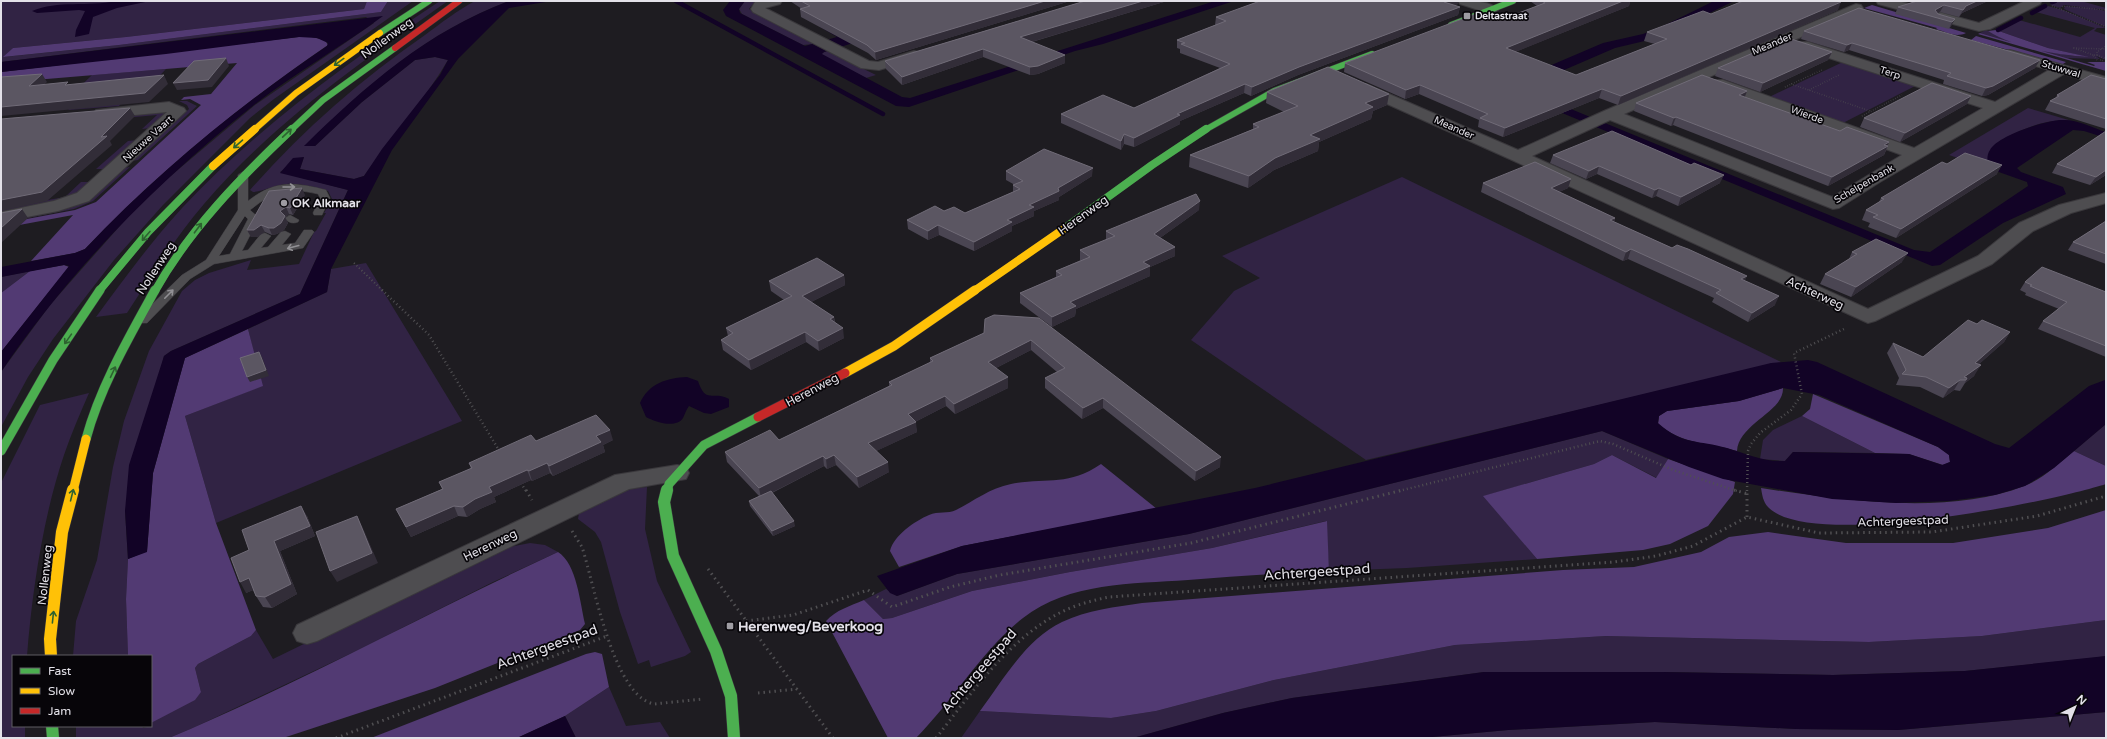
<svg xmlns="http://www.w3.org/2000/svg" width="2107" height="739" font-family="'Varela Round',sans-serif">
  <style>
    .green { fill: #312344 }
    .forest { fill: #523a73 }
    .water { fill: #120326; fill-rule: evenodd }
    .lines { fill: none; stroke-linecap: round; stroke-linejoin: round }
    .stream { stroke: #120326; stroke-width: 4.5 }
    .lane-casing { stroke: #3a383c; stroke-width: 1 }
    .street-casing { stroke: #3a383c; stroke-width: 2 }
    .fast-far3-casing { stroke: #3a383c; stroke-width: 7 }
    .fast-far2-casing { stroke: #3a383c; stroke-width: 8 }
    .fast-far1-casing { stroke: #3a383c; stroke-width: 10 }
    .fast-casing { stroke: #3a383c; stroke-width: 13 }
    .slow-far3-casing { stroke: #3a383c; stroke-width: 7 }
    .slow-far2-casing { stroke: #3a383c; stroke-width: 8 }
    .slow-far1-casing { stroke: #3a383c; stroke-width: 10 }
    .slow-casing { stroke: #3a383c; stroke-width: 13 }
    .jam-far1-casing { stroke: #3a383c; stroke-width: 7 }
    .jam-casing { stroke: #3a383c; stroke-width: 10 }
    .path-far3 { stroke: #504f52; stroke-width: 1.5; stroke-dasharray: 0.5 2; stroke-linecap: butt }
    .path-far2 { stroke: #504f52; stroke-width: 2; stroke-dasharray: 1 2.5; stroke-linecap: butt }
    .path-far1 { stroke: #504f52; stroke-width: 2.5; stroke-dasharray: 1 3; stroke-linecap: butt }
    .path { stroke: #504f52; stroke-width: 3; stroke-dasharray: 1.5 4; stroke-linecap: butt }
    .lane { fill: #4e4d50; fill-rule: evenodd }
    .street { fill: #4e4d50; fill-rule: evenodd }
    .fast-far3 { stroke: #4caf50; stroke-width: 6 }
    .fast-far2 { stroke: #4caf50; stroke-width: 8 }
    .fast-far1 { stroke: #4caf50; stroke-width: 9 }
    .fast { stroke: #4caf50; stroke-width: 12 }
    .slow-far3 { stroke: #ffc107; stroke-width: 6 }
    .slow-far2 { stroke: #ffc107; stroke-width: 8 }
    .slow-far1 { stroke: #ffc107; stroke-width: 9 }
    .slow { stroke: #ffc107; stroke-width: 12 }
    .jam-far1 { stroke: #c62828; stroke-width: 6 }
    .jam { stroke: #c62828; stroke-width: 9 }
    .wall { fill: #4a4552 }
    .shaded-wall { fill: #322d38 }
    .building { fill: #5b5662; stroke: #706b77 }
    .oneway { stroke: #2d6230 }
    .oneway2 { stroke: #919094 }
    .poi-dot { fill: #9e9ca2; stroke: #070509; stroke-width: 1.5 }
    .labels { text-anchor: middle; dominant-baseline: central; stroke-width: 3.5; stroke-linejoin: round; paint-order: stroke }
    .far-poi-label { font-size: 10px; font-weight: bold; fill: #e3e1e8; stroke: #070509; text-anchor: start }
    .far-street-label { font-size: 10px; fill: #e3e1e8; stroke: #070509 }
    .street-label { font-size: 12px; fill: #e3e1e8; stroke: #070509 }
    .poi-label { font-size: 12px; font-weight: bold; fill: #e3e1e8; stroke: #070509; text-anchor: start }
    .near-street-label { font-size: 14px; fill: #e3e1e8; stroke: #070509 }
    .near-poi-label { font-size: 14px; font-weight: bold; fill: #e3e1e8; stroke: #070509; text-anchor: start }
  </style>
  <rect width="100%" height="100%" fill="#1e1c21"/>
  <path class="green" d="M 1,1 L 367,1 L 364,9 L 126,37 L 13,48 L 4,57 L 119,45 L 381,12 L 388,1 L 413,1 L 274,99 L 250,118 L 163,205 L 114,260 L 53,339 L 28,377 L 1,427 L 1,372 L 50,305 L 126,219 L 167,179 L 255,105 L 374,23 L 366,17 L 1,62 Z
    M 440,1 L 448,1 C 361,62 273,123 204,204 C 175,238 151,276 127,313 L 96,317 C 123,280 151,242 182,208 C 258,127 348,62 440,1 Z
    M 475,1 L 509,1 C 428,31 366,86 305,146 L 315,146 L 362,102 L 415,60 L 435,57 L 448,60 C 424,101 391,137 364,176 L 354,179 L 300,169 L 304,157 L 280,172 L 348,190 L 300,294 L 171,351 L 164,356 L 125,511 L 128,559 L 126,599 L 128,656 L 73,656 L 76,621 L 97,560 L 113,467 L 124,421 L 149,351 L 182,291 L 195,280 L 209,273 L 251,260 L 247,270 L 299,264 L 314,232 L 316,231 L 326,213 L 324,213 L 332,199 L 328,191 C 315,188 300,183 287,184 C 275,185 265,191 253,192 L 250,190 C 302,131 360,80 425,35 C 441,23 458,10 475,1 Z
    M 745,1 L 762,1 L 753,4 L 749,9 L 814,44 L 803,45 L 742,14 L 739,9 Z
    M 2059,1 L 2081,1 L 2106,8 L 2106,10 L 2091,8 L 2106,11 L 2106,27 L 2064,9 L 2065,6 L 2089,8 L 2064,5 L 2060,8 L 2050,5 Z
    M 2048,6 L 2063,10 L 2106,28 L 2097,28 L 2094,31 L 2106,35 L 2106,60 L 2096,56 L 2100,59 L 2067,58 L 1980,33 L 1986,30 C 2019,44 2052,55 2088,57 L 2048,48 L 1996,30 L 1999,31 L 2019,20 L 2080,37 L 2095,28 L 2036,12 Z
    M 827,51 L 876,75 L 866,78 L 822,56 L 822,53 Z
    M 1845,61 L 1917,85 L 1841,124 L 1767,98 Z
    M 166,69 L 136,101 L 122,102 L 119,106 L 68,110 L 71,107 L 58,108 L 92,75 Z
    M 179,101 L 187,101 L 197,106 L 138,160 L 132,161 L 189,109 L 187,105 Z
    M 2028,108 L 2072,121 C 2048,117 2020,130 2000,141 L 1996,171 L 1949,155 Z
    M 162,112 L 166,114 L 151,128 L 142,129 L 157,115 L 25,127 Z
    M 137,140 L 105,169 L 96,169 L 128,141 Z
    M 130,167 L 93,201 L 74,209 L 17,220 L 22,216 L 72,207 L 84,202 L 124,168 Z
    M 1402,177 L 1781,362 L 1366,460 L 1191,340 L 1234,291 L 1260,278 L 1222,256 Z
    M 81,182 L 90,182 L 76,197 L 1,213 L 1,208 L 65,197 Z
    M 366,263 L 462,421 L 216,523 L 185,416 L 262,386 L 248,329 L 327,292 L 331,269 Z
    M 30,271 L 1,293 L 1,277 Z
    M 89,393 C 80,414 71,434 64,455 C 43,517 32,592 27,656 L 13,656 L 13,726 L 25,726 L 25,738 L 1,738 L 1,483 L 40,405 Z
    M 1802,416 L 1875,453 L 1793,452 L 1785,461 L 1760,459 L 1763,440 L 1773,430 Z
    M 2106,424 L 2106,466 L 2074,451 Z
    M 1602,431 L 1668,459 L 1657,478 L 1612,455 L 1594,464 L 1484,496 L 1537,559 L 1407,568 L 1329,571 L 1326,521 L 1212,548 L 1070,572 L 972,591 L 892,618 L 883,619 L 864,600 L 886,589 L 897,596 L 957,574 L 1189,534 Z
    M 647,487 L 645,529 L 657,581 L 691,652 L 685,656 L 651,667 L 649,660 L 638,664 L 620,612 L 601,542 L 595,532 L 578,519 L 579,513 L 628,489 Z
    M 530,543 L 545,545 L 558,552 L 493,582 L 356,651 L 195,727 L 169,738 L 76,738 L 76,726 L 142,726 L 143,728 L 151,726 L 151,723 L 201,692 L 195,668 L 198,664 L 251,636 L 256,630 L 273,659 L 499,549 Z
    M 2106,620 L 2106,656 L 2092,658 L 1965,671 L 1833,675 L 1664,672 L 1484,672 L 1292,698 L 1223,713 L 1133,738 L 961,738 L 980,711 L 1111,718 L 1156,711 L 1274,680 L 1455,645 L 1606,636 L 1869,642 L 1982,636 Z
    M 609,687 L 626,726 L 660,722 L 670,738 L 576,738 L 565,716 Z
    M 2106,712 L 2106,738 L 1421,738 L 1508,730 L 1655,722 L 1796,729 L 1898,730 Z"/>
  <path class="forest" d="M 367,1 L 388,1 L 381,12 L 119,45 L 3,57 L 13,48 L 126,37 L 364,9 Z
    M 1872,5 L 1966,33 C 1956,38 1946,32 1936,29 L 1937,28 L 1864,8 Z
    M 1996,30 L 2048,48 L 2089,57 C 2056,55 2016,48 1988,31 Z
    M 1980,33 L 2094,66 L 2095,65 L 2087,62 L 2106,62 L 2106,71 L 1978,34 Z
    M 307,36 L 325,40 L 328,45 C 240,105 158,172 85,249 L 75,253 L 31,261 L 73,215 L 14,226 L 16,221 L 75,210 L 96,202 L 201,105 L 190,99 L 181,100 L 184,97 L 211,94 L 237,63 L 11,82 L 1,84 L 1,72 Z
    M 1976,36 L 2066,62 L 2060,66 L 2046,60 L 1971,40 Z
    M 64,265 L 69,267 L 1,352 L 1,293 L 30,271 Z
    M 248,329 L 263,386 L 185,416 L 216,523 L 256,630 L 251,636 L 198,664 L 195,668 L 201,692 L 195,700 L 151,723 L 151,656 L 128,656 L 126,599 L 128,559 L 147,551 L 153,473 L 185,358 Z
    M 1783,388 C 1784,412 1739,423 1737,451 C 1707,442 1683,445 1658,424 L 1659,416 L 1667,411 L 1739,401 Z
    M 1813,394 L 1938,447 L 1949,455 L 1950,462 L 1943,465 L 1909,454 L 1875,453 L 1802,416 L 1810,409 Z
    M 2074,451 L 2106,466 L 2106,484 C 2051,502 1809,551 1768,507 C 1763,502 1762,494 1761,488 C 1839,500 1949,516 2024,486 C 2043,479 2059,463 2074,451 Z
    M 1612,455 L 1656,478 L 1668,459 L 1735,482 L 1733,494 L 1708,526 L 1670,544 L 1643,550 L 1537,559 L 1483,496 L 1594,464 Z
    M 1101,464 L 1157,509 L 962,546 L 899,567 L 890,551 C 894,535 915,521 929,515 C 938,511 948,514 956,510 C 974,501 990,488 1011,484 C 1047,477 1067,487 1101,464 Z
    M 2106,510 L 2106,620 L 1982,636 L 1869,642 L 1606,636 L 1455,645 L 1274,680 L 1156,711 L 1111,718 L 980,711 C 1003,680 1026,639 1062,622 C 1087,610 1116,607 1142,603 L 1563,570 L 1634,567 L 1701,552 L 1729,537 L 1768,532 L 1846,543 L 1953,543 L 2048,528 Z
    M 1327,521 L 1329,571 C 1282,573 1235,576 1188,580 C 1132,584 1069,582 1023,618 C 982,650 953,701 916,738 L 888,738 L 826,621 C 836,610 850,606 864,600 L 883,619 L 892,618 L 972,591 L 1070,572 L 1212,548 Z
    M 558,552 C 577,564 580,603 585,624 L 580,630 L 435,688 L 283,738 L 169,738 C 302,682 428,612 558,552 Z
    M 595,652 L 602,654 L 609,687 L 565,716 L 517,738 L 371,738 L 586,654 Z"/>
  <path class="water" d="M 116,1 L 150,1 L 117,8 L 93,17 L 89,34 L 75,37 L 76,30 L 85,11 L 79,10 L 37,13 L 32,11 C 57,0 89,7 116,1 Z
    M 509,1 L 552,1 L 509,8 L 458,59 L 392,150 L 331,269 L 327,292 L 185,358 L 153,473 L 147,552 L 128,559 L 125,511 L 129,465 L 164,356 L 171,351 L 300,294 L 348,190 L 280,173 L 293,158 L 304,157 L 300,169 L 354,179 L 364,176 L 382,149 L 440,75 L 448,60 L 435,57 L 415,60 L 362,102 L 315,146 L 304,146 C 365,86 428,31 509,1 Z
    M 730,1 L 745,1 L 739,9 L 740,13 L 805,46 L 837,37 L 820,27 L 908,3 L 934,18 L 824,52 L 822,54 L 902,97 L 910,98 L 1215,1 L 1234,1 L 1103,44 L 1075,51 L 909,107 L 896,106 L 726,16 L 723,10 Z
    M 1714,1 L 1734,1 L 1669,33 L 1653,39 L 1615,48 L 1527,86 L 1527,91 L 1914,250 L 1930,252 L 2028,186 L 2027,182 L 1996,171 L 1988,165 C 1987,160 1987,154 1990,150 C 1997,136 2046,120 2062,120 C 2076,119 2093,128 2106,132 L 2106,138 L 2084,131 L 2073,130 L 2017,168 L 2021,172 L 2063,187 L 2066,194 L 2003,223 L 1940,265 L 1932,266 L 1509,91 L 1505,85 L 1603,43 L 1643,34 L 1659,28 Z
    M 383,16 C 341,47 295,73 254,105 C 158,181 70,270 1,372 L 1,352 L 69,266 L 64,265 L 1,277 L 1,267 L 75,253 L 85,249 C 158,172 240,105 327,46 L 328,43 L 317,38 L 299,37 L 166,54 L 1,72 L 1,62 Z
    M 1808,360 L 1817,362 L 1995,444 L 2009,448 L 2089,386 L 2105,380 L 2106,424 L 2054,468 L 2025,486 L 1995,495 L 1949,501 L 1896,503 L 1832,499 L 1723,479 L 1689,467 L 1602,431 L 1189,534 L 957,574 L 897,596 L 890,593 L 877,576 L 962,546 L 1255,488 L 1771,363 ZM 1783,388 L 1819,395 L 1938,447 L 1949,455 L 1950,462 L 1942,465 L 1909,454 L 1793,452 L 1785,461 C 1764,462 1747,454 1727,448 C 1699,440 1682,445 1658,423 L 1659,416 L 1667,411 L 1739,401 Z
    M 687,377 L 698,381 C 706,405 713,390 729,399 L 729,407 L 711,414 L 704,413 L 689,406 C 686,410 685,414 683,418 C 676,429 655,422 646,417 L 640,403 C 649,383 667,378 687,377 Z
    M 2106,656 L 2106,712 L 1898,730 L 1796,729 L 1655,722 L 1508,730 L 1421,738 L 1133,738 L 1223,713 L 1292,698 L 1484,672 L 1664,672 L 1833,675 L 1965,671 Z
    M 565,716 L 576,738 L 517,738 Z"/>
  <g class="lines">
    <path class="stream" d="M 676,1 L 883,114
      M 2052,2 L 2055,1
      M 2032,13 L 2045,6
      M 1998,30 L 2021,18"/>
    <g class="lane-casing">
      <path id="lane" d="M 243,172 L 248,175 L 248,201 C 275,180 294,182 326,190 L 330,198 L 322,215 L 314,215 L 313,213 L 320,198 L 318,194 C 284,187 277,189 250,210 L 259,218 L 242,251 L 248,250 L 261,234 L 265,233 L 271,236 L 261,248 L 268,247 L 281,232 L 285,231 L 291,234 L 282,245 L 295,243 L 304,230 L 312,230 L 314,232 L 303,248 L 214,264 L 190,279 L 147,323 L 139,323 L 137,320 L 139,317 L 182,275 L 206,260 L 238,210 L 238,175 ZM 245,216 L 248,219 L 230,254 L 219,256 Z
        M 290,215 L 299,220 L 298,222 C 293,224 288,223 285,218 Z"/>
    </g>
    <g class="street-casing">
      <path id="street" d="M 760,1 L 782,1 L 780,4 L 765,8 L 869,61 L 878,62 L 914,51 L 919,52 L 921,55 L 919,58 L 879,70 L 861,68 L 753,12 L 751,9 L 755,2 Z
        M 1458,1 C 1470,1 1490,0 1498,10 L 1491,14 L 1460,4 Z
        M 1876,1 L 1898,1 L 1979,23 L 2025,1 L 2042,1 L 2040,4 L 1990,29 L 1979,31 L 1878,4 Z
        M 1856,4 L 1861,5 L 1863,8 L 1861,11 L 1624,114 L 1832,197 L 1902,155 L 1713,86 L 1710,83 L 1713,80 L 1723,80 L 1914,148 L 1983,108 L 1798,48 L 1796,45 L 1798,42 L 1808,42 L 1995,102 L 2049,70 L 2005,57 L 2003,54 L 2005,51 L 2010,50 L 2106,77 L 2106,87 L 2064,74 L 1880,182 L 1839,208 L 1833,209 L 1610,120 L 1532,156 L 1868,309 L 1978,256 L 2019,223 L 2059,205 L 2106,193 L 2106,203 L 2071,213 L 2033,231 L 1992,264 L 1875,321 L 1868,323 L 1512,160 L 1356,90 L 1353,87 L 1356,84 L 1366,84 L 1518,150 L 1604,111 Z
        M 169,102 L 184,108 L 186,111 L 89,201 L 58,211 L 1,222 L 1,212 L 54,201 L 77,193 L 167,112 L 102,118 L 96,116 L 94,113 L 96,110 Z
        M 677,465 L 686,467 L 689,473 L 686,479 L 629,489 L 317,641 L 307,644 L 297,641 L 293,633 L 297,625 L 615,475 Z"/>
    </g>
    <g class="fast-far3-casing">
      <path id="fast-far3" d="M 1451,25 L 1513,1
        M 380,33 L 429,1
        M 291,130 L 323,100 L 395,48
        M 1205,130 L 1274,91 L 1372,54"/>
    </g>
    <g class="fast-far2-casing">
      <path id="fast-far2" d="M 1065,228 L 1152,165 L 1206,129
        M 99,291 L 148,232 L 213,166
        M 155,291 C 190,229 240,178 292,129"/>
    </g>
    <g class="fast-far1-casing">
      <path id="fast-far1" d="M 86,439 C 100,387 129,337 155,290
        M 1,451 L 53,360 L 100,290
        M 667,491 L 669,484 L 704,445 L 758,417"/>
    </g>
    <g class="fast-casing">
      <path id="fast" d="M 667,490 L 664,502 L 673,556 L 716,651 L 731,696 L 734,738
        M 52,726 L 53,738"/>
    </g>
    <g class="slow-far3-casing">
      <path id="slow-far3" d="M 254,130 L 296,93 L 380,33"/>
    </g>
    <g class="slow-far2-casing">
      <path id="slow-far2" d="M 213,166 L 255,129
        M 974,291 L 1065,228"/>
    </g>
    <g class="slow-far1-casing">
      <path id="slow-far1" d="M 845,373 L 894,346 L 975,290
        M 73,491 L 86,439"/>
    </g>
    <g class="slow-casing">
      <path id="slow" d="M 51,656 L 50,639 L 62,532 L 73,490"/>
    </g>
    <g class="jam-far1-casing">
      <path id="jam-far1" d="M 395,48 L 459,1"/>
    </g>
    <g class="jam-casing">
      <path id="jam" d="M 758,417 L 845,373"/>
    </g>
    <path class="path-far3" d="M 2052,6 L 2106,27
      M 2061,9 L 2063,6 L 2106,10
      M 2093,55 L 2074,48 L 2106,49
      M 2097,55 L 2106,59
      M 2097,60 L 2093,55 L 2097,55 L 2097,52 L 2106,46
      M 2100,60 L 2106,61
      M 1791,84 L 1870,111
      M 1785,87 L 1822,70
      M 1809,90 L 1839,75
      M 1862,116 L 1902,95"/>
    <path class="path-far2" d="M 354,263 L 383,291"/>
    <path class="path-far1" d="M 382,290 L 429,335 L 500,452
      M 521,483 L 526,491
      M 1399,491 L 1600,441 L 1613,444 L 1673,470 L 1737,491
      M 1747,491 L 1748,451 L 1751,444 L 1760,433 L 1791,410 L 1802,394 L 1794,353 L 1846,328"/>
    <path class="path" d="M 526,490 L 532,500
      M 1734,490 L 1748,494
      M 1747,517 L 1747,490
      M 572,531 L 582,547 C 594,583 613,696 654,704 L 703,699
      M 708,569 L 833,738
      M 746,621 L 793,615 L 868,590 L 892,607 L 950,587 L 1000,575 L 1191,543 L 1403,490
      M 758,693 L 797,689
      M 336,738 L 607,636
      M 936,738 C 971,694 1005,644 1054,616 C 1071,606 1090,601 1109,597 L 1614,562 L 1656,556 L 1693,546 L 1747,517 L 1819,533 L 1932,532 L 2037,516 L 2106,496"/>
    <use href="#lane" class="lane"/>
    <use href="#street" class="street"/>
    <use href="#fast-far3" class="fast-far3"/>
    <use href="#fast-far2" class="fast-far2"/>
    <use href="#fast-far1" class="fast-far1"/>
    <use href="#fast" class="fast"/>
    <use href="#slow-far3" class="slow-far3"/>
    <use href="#slow-far2" class="slow-far2"/>
    <use href="#slow-far1" class="slow-far1"/>
    <use href="#slow" class="slow"/>
    <use href="#jam-far1" class="jam-far1"/>
    <use href="#jam" class="jam"/>
  </g>
  <path class="wall" d="M 790,1 L 1070,1 L 876,60 L 868,53 L 801,17 L 800,9 L 802,9 Z
    M 1085,1 L 1167,1 L 1032,42 L 1065,63 L 1038,74 L 1030,75 L 983,57 L 902,85 L 886,69 L 885,61 Z
    M 1530,1 L 1630,1 L 1629,6 L 1515,52 L 1576,75 L 1655,44 L 1644,41 L 1647,32 L 1711,14 L 1838,10 L 1618,105 L 1599,98 L 1503,137 L 1478,127 L 1479,120 L 1419,94 L 1405,99 L 1344,72 L 1345,63 L 1500,20 L 1537,6 Z
    M 1917,1 L 1988,1 L 1962,13 L 1959,17 L 1940,12 L 1937,13 L 1938,14 L 1955,19 L 1951,26 L 1949,29 L 1895,14 L 1898,7 Z
    M 1458,4 L 1454,5 L 1460,7 L 1458,15 L 1298,75 L 1251,96 L 1244,93 L 1180,121 L 1180,124 L 1134,147 L 1124,144 L 1121,150 L 1061,123 L 1061,114 L 1134,108 L 1220,68 L 1180,53 L 1180,49 L 1177,48 L 1177,40 L 1215,25 L 1216,17 Z
    M 1804,31 L 2040,60 L 2035,68 L 1988,95 L 1982,96 L 1943,84 L 1944,80 L 1849,50 L 1844,52 L 1801,39 Z
    M 1832,52 L 1828,60 L 1760,92 L 1715,76 L 1718,68 Z
    M 2106,79 L 2106,129 L 2045,110 L 2050,101 L 2056,98 L 2057,95 Z
    M 1747,91 L 1745,97 L 1840,131 L 1889,142 L 1887,146 L 1888,146 L 1884,155 L 1828,186 L 1673,125 L 1671,126 L 1634,111 L 1636,103 Z
    M 1267,92 L 1389,94 L 1387,105 L 1373,111 L 1371,119 L 1319,142 L 1318,151 L 1274,170 L 1248,188 L 1189,167 L 1190,155 L 1253,129 L 1253,124 L 1284,112 L 1266,103 Z
    M 1967,104 L 1900,142 L 1860,127 L 1864,118 Z
    M 2106,131 L 2106,175 L 2090,185 L 2052,173 L 2057,164 Z
    M 1553,155 L 1720,183 L 1678,206 L 1656,196 L 1652,198 L 1597,174 L 1586,179 L 1550,163 Z
    M 1947,164 L 1997,174 L 1896,238 L 1868,227 L 1870,223 L 1862,220 L 1866,210 L 1879,202 L 1881,198 Z
    M 1006,171 L 1092,176 L 1059,197 L 1059,200 L 1034,211 L 1034,216 L 1012,226 L 1012,231 L 974,251 L 939,235 L 928,240 L 908,229 L 907,220 L 944,211 L 965,213 L 1013,192 L 1013,185 L 1015,185 L 1006,180 Z
    M 1571,179 L 1568,188 L 1559,192 L 1615,218 L 1614,222 L 1744,280 L 1775,305 L 1748,322 L 1712,302 L 1714,298 L 1628,259 L 1623,261 L 1481,192 L 1483,183 Z
    M 305,195 L 293,215 L 289,214 L 285,217 L 288,223 L 284,230 L 277,234 L 272,235 L 265,232 L 257,237 L 251,237 L 247,230 Z
    M 1199,210 L 1160,238 L 1175,247 L 1175,256 L 1150,267 L 1150,276 L 1076,309 L 1075,316 L 1052,327 L 1020,303 L 1020,293 L 1056,277 L 1056,271 L 1081,260 L 1080,260 L 1080,250 L 1106,240 L 1106,231 Z
    M 2106,221 L 2106,264 L 2068,250 L 2073,242 Z
    M 1852,252 L 1902,262 L 1851,297 L 1820,284 L 1825,274 L 1849,259 Z
    M 844,275 L 845,285 L 811,302 L 834,317 L 835,322 L 844,338 L 819,351 L 806,342 L 751,370 L 723,350 L 721,340 L 728,336 L 726,328 L 784,300 L 771,291 L 769,281 Z
    M 2025,282 L 2106,292 L 2106,357 L 2038,329 L 2043,321 L 2059,309 L 2025,295 L 2026,293 L 2020,290 Z
    M 994,315 L 1220,467 L 1195,481 L 1103,408 L 1082,419 L 1045,388 L 1045,378 L 1057,372 L 1031,350 L 996,368 L 1008,388 L 955,414 L 946,406 L 915,422 L 917,432 L 876,451 L 889,472 L 859,488 L 836,465 L 827,469 L 824,466 L 772,493 L 795,526 L 773,536 L 750,506 L 749,501 L 759,496 L 727,462 L 725,452 L 779,440 L 889,386 L 889,382 L 930,363 L 930,358 L 984,333 Z
    M 1977,324 L 2010,332 L 2004,342 L 1979,364 L 1974,376 L 1965,383 L 1960,391 L 1954,390 L 1943,398 L 1920,387 L 1896,385 L 1899,378 L 1887,353 L 1893,343 L 1923,357 Z
    M 613,440 L 603,445 L 605,452 L 553,476 L 550,473 L 532,481 L 531,480 L 494,497 L 496,502 L 480,509 L 467,517 L 458,516 L 411,537 L 396,509 L 442,489 L 439,482 L 471,469 L 469,463 L 536,441 Z
    M 307,516 L 315,536 L 280,551 L 297,594 L 272,608 L 263,607 L 256,596 L 253,590 L 246,593 L 249,550 Z"/>
  <path class="shaded-wall" d="M 1045,1 L 1070,1 L 876,60 L 875,52 Z
    M 1143,1 L 1167,1 L 1021,45 L 1020,37 Z
    M 1447,1 L 1459,1 L 1458,4 L 1443,10 L 1444,2 Z
    M 1623,1 L 1630,1 L 1629,6 L 1503,57 L 1506,48 Z
    M 1977,1 L 1988,1 L 1962,13 L 1959,17 L 1963,10 L 1966,6 Z
    M 1841,2 L 1838,10 L 1618,105 L 1621,96 Z
    M 1944,5 L 1940,12 L 1932,17 L 1935,10 Z
    M 1460,7 L 1458,15 L 1298,75 L 1251,96 L 1252,87 L 1299,67 Z
    M 1955,19 L 1951,26 L 1949,29 L 1952,22 Z
    M 1852,43 L 1849,50 L 1844,52 L 1847,45 Z
    M 983,49 L 983,57 L 902,85 L 902,77 Z
    M 1832,52 L 1828,60 L 1760,92 L 1763,83 Z
    M 1065,55 L 1065,63 L 1038,74 L 1030,75 L 1030,67 Z
    M 226,58 L 229,66 L 212,87 L 177,90 L 173,83 Z
    M 2040,60 L 2035,68 L 1988,95 L 1982,96 L 1986,88 Z
    M 42,74 L 47,82 L 34,94 L 29,86 Z
    M 164,75 L 168,84 L 149,102 L 1,116 L 1,107 Z
    M 1245,84 L 1244,93 L 1180,121 L 1180,124 L 1134,147 L 1134,138 L 1177,114 Z
    M 1420,85 L 1419,94 L 1405,99 L 1406,90 Z
    M 1602,89 L 1599,98 L 1503,137 L 1505,128 Z
    M 1747,91 L 1744,99 L 1739,95 Z
    M 1389,94 L 1387,105 L 1373,111 L 1371,119 L 1319,142 L 1318,151 L 1274,170 L 1248,188 L 1249,176 L 1310,135 L 1365,103 Z
    M 1971,96 L 1967,104 L 1900,142 L 1905,133 Z
    M 130,108 L 135,116 L 110,141 L 112,145 L 47,201 L 1,211 L 1,200 L 101,137 Z
    M 1676,117 L 1673,125 L 1671,126 L 1674,118 Z
    M 1124,134 L 1124,144 L 1121,150 L 1121,141 Z
    M 1889,142 L 1884,155 L 1828,186 L 1832,177 Z
    M 2002,165 L 1997,174 L 1896,238 L 1901,229 Z
    M 1599,166 L 1597,174 L 1586,179 L 1589,171 Z
    M 1093,168 L 1092,176 L 1059,197 L 1059,200 L 1034,211 L 1034,216 L 1012,226 L 1012,231 L 974,251 L 974,242 L 1029,205 Z
    M 2106,170 L 2106,175 L 2090,185 L 2096,177 Z
    M 1724,175 L 1720,183 L 1678,206 L 1681,197 Z
    M 1571,179 L 1568,188 L 1548,197 L 1551,188 Z
    M 302,188 L 305,195 L 293,215 L 290,208 Z
    M 1659,188 L 1656,196 L 1652,198 L 1655,190 Z
    M 1200,201 L 1199,210 L 1153,243 L 1154,234 Z
    M 286,207 L 289,214 L 285,217 L 288,223 L 284,230 L 277,234 L 272,235 L 269,228 L 280,211 Z
    M 22,209 L 28,218 L 1,243 L 1,228 Z
    M 1615,218 L 1612,227 L 1610,220 Z
    M 261,225 L 265,232 L 257,237 L 251,237 L 247,230 Z
    M 938,225 L 939,235 L 928,240 L 928,231 Z
    M 1175,247 L 1175,256 L 1150,267 L 1150,276 L 1076,309 L 1075,316 L 1052,327 L 1052,317 L 1070,302 L 1143,262 Z
    M 1631,249 L 1628,259 L 1623,261 L 1626,252 Z
    M 1908,253 L 1902,262 L 1851,297 L 1856,287 Z
    M 844,275 L 845,285 L 803,306 L 802,296 Z
    M 1747,276 L 1743,285 L 1741,279 Z
    M 1779,296 L 1775,305 L 1748,322 L 1752,313 Z
    M 834,317 L 835,327 L 830,319 Z
    M 843,328 L 844,338 L 819,351 L 818,341 Z
    M 805,332 L 806,342 L 751,370 L 749,360 Z
    M 2010,332 L 2004,342 L 1969,373 L 1975,363 Z
    M 1031,340 L 1031,350 L 988,372 L 988,362 Z
    M 259,352 L 262,357 L 269,376 L 250,382 L 247,377 Z
    M 1981,365 L 1974,376 L 1965,383 L 1966,380 L 1964,377 Z
    M 1008,377 L 1008,388 L 955,414 L 954,404 Z
    M 1960,380 L 1954,390 L 1943,398 L 1949,388 Z
    M 945,396 L 946,406 L 909,425 L 908,414 Z
    M 1103,398 L 1103,408 L 1082,419 L 1083,408 Z
    M 916,422 L 917,432 L 870,454 L 868,443 Z
    M 610,430 L 613,440 L 603,445 L 605,452 L 553,476 L 549,466 L 596,436 Z
    M 834,455 L 836,465 L 827,469 L 826,459 Z
    M 823,456 L 824,466 L 761,498 L 759,488 Z
    M 1221,457 L 1220,467 L 1195,481 L 1196,471 Z
    M 888,462 L 889,472 L 859,488 L 857,477 Z
    M 547,463 L 550,473 L 532,481 L 529,471 Z
    M 527,470 L 531,480 L 494,497 L 496,502 L 480,509 L 467,517 L 463,507 L 489,487 Z
    M 301,506 L 307,516 L 315,536 L 280,551 L 297,594 L 272,608 L 265,597 L 274,541 Z
    M 454,506 L 458,516 L 411,537 L 406,527 Z
    M 357,516 L 362,526 L 378,563 L 337,582 L 330,571 Z
    M 794,521 L 795,526 L 773,536 L 772,531 Z
    M 249,578 L 256,589 L 246,593 L 240,582 Z"/>
  <path class="building" d="M 801,1 L 1045,1 L 875,52 L 867,45 L 800,9 L 810,6 Z
    M 1085,1 L 1143,1 L 1020,37 L 1065,55 L 1038,66 L 1030,67 L 983,49 L 902,77 L 885,61 Z
    M 1260,1 L 1447,1 L 1444,2 L 1460,7 L 1299,67 L 1252,87 L 1245,84 L 1177,114 L 1180,115 L 1134,138 L 1124,134 L 1121,141 L 1061,114 L 1103,95 L 1134,108 L 1230,64 L 1181,44 L 1185,43 L 1177,40 L 1226,21 L 1216,17 Z
    M 1542,1 L 1623,1 L 1506,48 L 1576,75 L 1667,39 L 1647,32 L 1703,11 L 1711,14 L 1743,1 L 1839,1 L 1841,2 L 1621,96 L 1602,89 L 1505,128 L 1480,118 L 1488,114 L 1420,85 L 1406,90 L 1345,63 L 1478,13 L 1500,20 L 1545,3 Z
    M 1917,1 L 1977,1 L 1966,6 L 1963,10 L 1944,5 L 1935,10 L 1938,14 L 1955,19 L 1952,22 L 1898,7 Z
    M 1859,8 L 2040,60 L 1993,86 L 1986,88 L 1947,76 L 1951,73 L 1852,43 L 1847,45 L 1804,31 Z
    M 1788,38 L 1832,52 L 1763,83 L 1718,68 Z
    M 226,58 L 208,80 L 173,83 L 194,61 Z
    M 1328,67 L 1389,94 L 1365,103 L 1373,107 L 1310,135 L 1320,139 L 1275,158 L 1249,176 L 1190,155 L 1259,127 L 1253,124 L 1298,106 L 1267,92 Z
    M 42,74 L 29,86 L 68,82 L 65,85 L 164,75 L 145,93 L 1,107 L 1,77 Z
    M 1702,75 L 1747,91 L 1739,95 L 1840,131 L 1847,127 L 1889,142 L 1884,145 L 1888,146 L 1832,177 L 1676,117 L 1674,118 L 1636,103 Z
    M 2091,75 L 2106,79 L 2106,119 L 2050,101 L 2059,96 L 2057,95 Z
    M 1932,83 L 1971,96 L 1905,133 L 1864,118 Z
    M 130,108 L 101,137 L 107,136 L 42,192 L 1,200 L 1,119 Z
    M 1612,131 L 1691,165 L 1694,163 L 1724,175 L 1681,197 L 1659,188 L 1655,190 L 1599,166 L 1589,171 L 1553,155 Z
    M 2106,131 L 2106,170 L 2096,177 L 2057,164 Z
    M 1044,149 L 1093,168 L 1058,188 L 1059,191 L 1029,205 L 1034,207 L 1007,220 L 1012,222 L 974,242 L 938,225 L 928,231 L 907,220 L 935,206 L 944,211 L 954,207 L 965,213 L 1020,189 L 1013,185 L 1023,181 L 1006,171 Z
    M 1965,153 L 2002,165 L 1901,229 L 1873,217 L 1878,215 L 1866,210 L 1884,199 L 1881,198 L 1942,162 L 1947,164 Z
    M 1535,162 L 1571,179 L 1551,188 L 1615,218 L 1610,220 L 1672,248 L 1677,245 L 1688,249 L 1747,276 L 1741,279 L 1779,296 L 1752,313 L 1716,293 L 1721,290 L 1631,249 L 1626,252 L 1483,183 Z
    M 302,188 L 290,208 L 286,207 L 280,211 L 285,216 L 281,223 L 274,228 L 269,228 L 261,225 L 254,230 L 247,230 L 269,191 Z
    M 1196,194 L 1200,201 L 1154,234 L 1175,247 L 1143,262 L 1150,266 L 1070,302 L 1076,306 L 1052,317 L 1020,293 L 1062,275 L 1056,271 L 1090,257 L 1080,250 L 1115,236 L 1106,231 Z
    M 22,209 L 1,228 L 1,213 Z
    M 2106,221 L 2106,254 L 2073,242 Z
    M 1876,239 L 1908,253 L 1856,287 L 1825,274 L 1857,254 L 1852,252 Z
    M 817,258 L 844,275 L 802,296 L 834,317 L 830,319 L 843,328 L 818,341 L 805,332 L 749,360 L 721,340 L 733,333 L 726,328 L 792,296 L 769,281 Z
    M 2042,267 L 2106,292 L 2106,346 L 2043,321 L 2067,302 L 2030,286 L 2032,285 L 2025,282 Z
    M 994,315 L 1039,318 L 1221,457 L 1196,471 L 1103,398 L 1083,408 L 1045,378 L 1065,368 L 1031,340 L 988,362 L 1008,377 L 954,404 L 945,396 L 908,414 L 916,422 L 868,443 L 888,462 L 857,477 L 834,455 L 826,459 L 823,456 L 759,488 L 725,452 L 770,430 L 779,440 L 892,385 L 889,382 L 933,361 L 930,358 L 984,333 L 985,319 Z
    M 1968,320 L 1977,324 L 1982,320 L 2010,332 L 1975,363 L 1981,365 L 1964,377 L 1967,378 L 1966,380 L 1960,380 L 1949,388 L 1926,377 L 1902,374 L 1906,370 L 1893,343 L 1923,357 Z
    M 259,352 L 266,370 L 247,377 L 240,358 Z
    M 596,415 L 610,430 L 596,436 L 601,442 L 549,466 L 547,463 L 529,471 L 527,470 L 489,487 L 492,492 L 475,499 L 463,507 L 454,506 L 406,527 L 396,509 L 443,489 L 439,482 L 472,468 L 469,463 L 531,435 L 536,441 Z
    M 771,491 L 794,521 L 772,531 L 749,501 Z
    M 301,506 L 310,526 L 274,541 L 291,584 L 265,597 L 256,596 L 249,578 L 240,582 L 231,558 L 249,550 L 242,530 Z
    M 357,516 L 372,553 L 330,571 L 316,532 Z"/>
  <defs><path id="oneway-shaft" d="M-6 0H5M1.5-3L5.5 0L1.5 3" fill="none" stroke-width="1.6" stroke-linecap="round" stroke-linejoin="round"/></defs>
  <g class="oneway">
    <use href="#oneway-shaft" transform="translate(339 62) rotate(144)"/>
    <use href="#oneway-shaft" transform="translate(287 133) rotate(-43)"/>
    <use href="#oneway-shaft" transform="translate(238 144) rotate(139)"/>
    <use href="#oneway-shaft" transform="translate(198 228) rotate(-53)"/>
    <use href="#oneway-shaft" transform="translate(146 236) rotate(131)"/>
    <use href="#oneway-shaft" transform="translate(68 339) rotate(125)"/>
    <use href="#oneway-shaft" transform="translate(113 372) rotate(-65)"/>
    <use href="#oneway-shaft" transform="translate(72 495) rotate(-76)"/>
    <use href="#oneway-shaft" transform="translate(53 617) rotate(-84)"/>
  </g>
  <g class="oneway2">
    <use href="#oneway-shaft" transform="translate(289 187)"/>
    <use href="#oneway-shaft" transform="translate(293 247) rotate(165)"/>
    <use href="#oneway-shaft" transform="translate(169 294) rotate(-45)"/>
  </g>
  <g class="poi-dot">
    <rect x="1463" y="12" width="8" height="8" rx="2"/>
    <circle cx="284" cy="203" r="4"/>
    <rect x="726" y="622" width="8" height="8" rx="2"/>
  </g>
  <g class="labels">
    <g class="far-poi-label">
      <text x="1475" y="16">Deltastraat</text>
    </g>
    <g class="far-street-label">
      <text transform="translate(1772 44) rotate(-23)">Meander</text>
      <text transform="translate(2061 69) rotate(17)">Stuwwal</text>
      <text transform="translate(1890 73) rotate(18)">Terp</text>
      <text transform="translate(1807 115) rotate(20)">Wierde</text>
      <text transform="translate(1454 128) rotate(24)">Meander</text>
      <text transform="translate(148 139) rotate(-42)">Nieuwe Vaart</text>
      <text transform="translate(1864 184) rotate(-30)">Schelpenbank</text>
    </g>
    <g class="street-label">
      <text transform="translate(387 38) rotate(-36)">Nollenweg</text>
      <text transform="translate(1083 215) rotate(-36)">Herenweg</text>
      <text transform="translate(156 268) rotate(-57)">Nollenweg</text>
      <text transform="translate(1815 293) rotate(25)">Achterweg</text>
      <text transform="translate(812 390) rotate(-28)">Herenweg</text>
      <text transform="translate(1903 521) rotate(-2)">Achtergeestpad</text>
      <text transform="translate(490 545) rotate(-26)">Herenweg</text>
      <text transform="translate(45 575) rotate(-84)">Nollenweg</text>
    </g>
    <g class="poi-label">
      <text x="292" y="203">OK Alkmaar</text>
    </g>
    <g class="near-street-label">
      <text transform="translate(1317 572) rotate(-4)">Achtergeestpad</text>
      <text transform="translate(547 647) rotate(-20)">Achtergeestpad</text>
      <text transform="translate(979 671) rotate(-49)">Achtergeestpad</text>
    </g>
    <g class="near-poi-label">
      <text x="738" y="626">Herenweg/Beverkoog</text>
    </g>
  </g>
  <rect width="2107" height="739" fill="none" stroke="#e3e1e8" stroke-width="4"/>
  <rect x="12" y="655" width="140" height="72" fill="#070509" stroke="#5f5d62"/>
  <rect x="20" y="668" width="20" height="6" fill="#4caf50" stroke="#5f5d62"/>
  <text x="48" y="675" font-size="12" fill="#e3e1e8">Fast</text>
  <rect x="20" y="688" width="20" height="6" fill="#ffc107" stroke="#5f5d62"/>
  <text x="48" y="695" font-size="12" fill="#e3e1e8">Slow</text>
  <rect x="20" y="708" width="20" height="6" fill="#c62828" stroke="#5f5d62"/>
  <text x="48" y="715" font-size="12" fill="#e3e1e8">Jam</text>
  <g transform="translate(2075 707) rotate(43)" stroke="#070509" stroke-width="3" paint-order="stroke">
  <path d="M0-3L7 15L0 10L-7 15Z" fill="#e3e1e8"/>
  <text y="-6" font-size="11" font-weight="bold" text-anchor="middle" fill="#e3e1e8">N</text>
  </g>
</svg>
